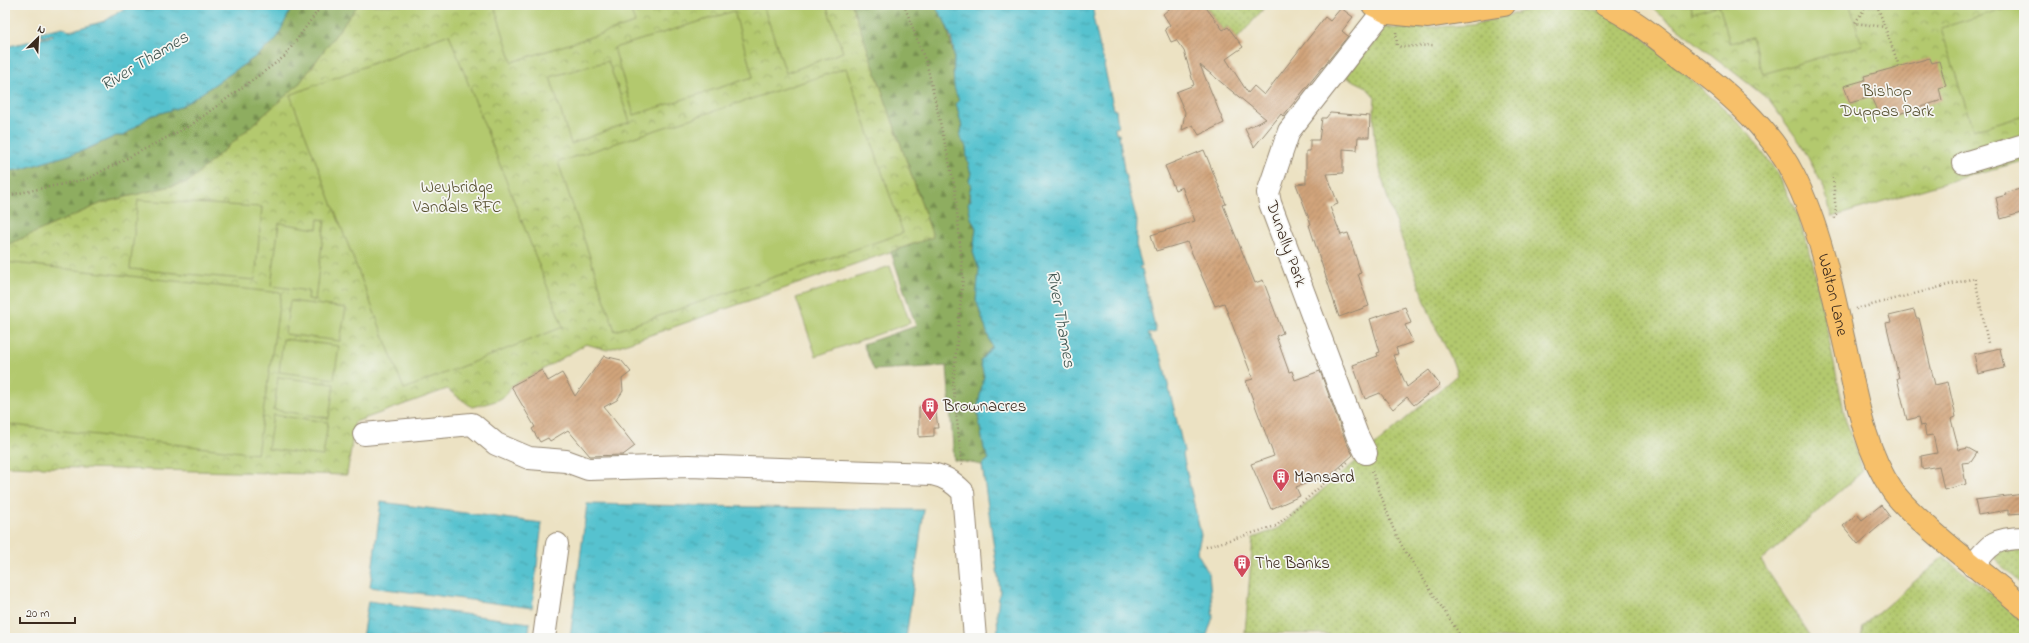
<svg xmlns="http://www.w3.org/2000/svg" width="2029" height="643" font-family="'Indie Flower',sans-serif">
  <style>
    .grass { fill: url(#grass-dots); stroke: #777a46 }
    .forest { fill: url(#forest-firs); stroke: #646c40 }
    .park { fill: url(#park-crowns); stroke: #777a46 }
    .pitch { fill: #b3c96e; stroke: #777a46 }
    .water { fill: url(#water-ripples); stroke: #487676 }
    .building { fill: url(#building-hatch) }
    .lines { fill: none; stroke-linecap: round; stroke-linejoin: round }
    .minor-casing { stroke: #948670; stroke-width: 24 }
    .major-casing { stroke: #948670; stroke-width: 24 }
    .path { stroke: #948670; stroke-width: 2.5; stroke-dasharray: 1 3; stroke-linecap: butt }
    .minor { stroke: #fff; stroke-width: 22 }
    .major { stroke: #f7c06b; stroke-width: 22 }
    .labels { text-anchor: middle; dominant-baseline: central; stroke-width: 3.5; stroke-linejoin: round; paint-order: stroke }
    .park-label { font-size: 17px; fill: #595232; stroke: #f6f6f2 }
    .street-label { font-size: 17px; fill: #3b2a1e; stroke: #f6f6f2 }
    .poi-label { font-size: 17px; fill: #3b2a1e; stroke: #f6f6f2; text-anchor: start }
    .water-label { font-size: 18px; font-style: italic; fill: #435853; stroke: #f6f6f2 }
  </style>
  <defs>
    <pattern id="grass-dots" width="8" height="8" patternUnits="userSpaceOnUse"><rect width="8" height="8" fill="#b3c96e"/><path d="M2 2h.1M6 6h.1" fill="none" stroke="#93a35a" stroke-width="1.8" stroke-linecap="round"/></pattern>
    <pattern id="forest-firs" width="22" height="20" patternUnits="userSpaceOnUse"><rect width="22" height="20" fill="#8ead61"/><path d="M5 1l3.5 6h-7zM16 11l3.5 6h-7z" fill="#758d4f"/></pattern>
    <pattern id="park-crowns" width="20" height="18" patternUnits="userSpaceOnUse"><rect width="20" height="18" fill="#b3c96e"/><path d="M2 6a3 3 0 1 1 6 0M12 15a3 3 0 1 1 6 0" fill="none" stroke="#93a35a"/></pattern>
    <pattern id="water-ripples" width="26" height="14" patternUnits="userSpaceOnUse"><rect width="26" height="14" fill="#56c2cf"/><path d="M2 4q2-2 4 0t4 0M15 11q2-2 4 0t4 0" fill="none" stroke="#489ea7"/></pattern>
    <pattern id="building-hatch" width="6" height="6" patternUnits="userSpaceOnUse"><rect width="6" height="6" fill="#d1a47c"/><path d="M-1 1l2-2M0 6l6-6M5 7l2-2" fill="none" stroke="#ab8665"/></pattern>
  </defs>
  <rect width="100%" height="100%" fill="#f6f6f2"/>
  <filter id="ink" filterUnits="userSpaceOnUse"><feTurbulence type="fractalNoise" baseFrequency=".025" numOctaves="2"/><feDisplacementMap in="SourceGraphic" scale="8" xChannelSelector="R" yChannelSelector="G"/><feConvolveMatrix kernelMatrix="1 2 1 2 8 2 1 2 1" color-interpolation-filters="sRGB"/></filter>
  <filter id="wash" filterUnits="userSpaceOnUse"><feTurbulence type="fractalNoise" baseFrequency=".012" numOctaves="4" result="noise"/><feDisplacementMap in="SourceGraphic" scale="16" xChannelSelector="R" yChannelSelector="G"/><feGaussianBlur stdDeviation="0.9" result="paint"/><feColorMatrix in="noise" values="0 0 0 0 0 0 0 0 0 0 0 0 0 0 0 0 0 1.4 0 .05"/><feComposite in="paint" operator="in"/></filter>
  <g filter="url(#wash)">
    <rect width="100%" height="100%" fill="#ece2c3"/>
    <path class="grass" d="M 1205,5 L 1264,5 L 1266,6 L 1237,39 L 1228,27 L 1223,30 Z
      M 1552,7 L 1581,8 L 1599,12 L 1639,34 L 1726,110 L 1749,134 L 1778,174 L 1796,212 L 1812,259 L 1846,421 L 1863,471 L 1761,561 L 1812,638 L 1329,638 L 1328,634 L 1245,633 L 1253,538 L 1277,529 L 1457,375 C 1452,356 1444,345 1436,328 C 1427,309 1420,288 1413,268 C 1392,214 1369,157 1375,97 L 1365,86 L 1346,77 L 1386,27 L 1396,29 L 1472,25 L 1532,9 Z
      M 2024,545 L 2024,586 L 1994,559 L 2003,547 Z
      M 1943,557 L 1995,597 L 2024,622 L 2024,638 L 1861,638 L 1863,626 Z"/>
    <path class="forest" d="M 293,5 L 358,5 L 299,84 L 188,182 L 102,203 L 10,244 L 5,249 L 5,172 L 22,169 L 82,151 L 116,136 L 123,136 L 150,116 L 175,109 L 190,101 L 255,57 L 275,40 Z
      M 852,5 L 939,5 L 938,10 L 945,19 L 954,56 L 953,74 L 959,100 L 956,103 L 962,127 L 960,138 L 966,146 L 967,159 L 971,174 L 969,180 L 971,186 L 969,193 L 971,218 L 976,228 L 973,252 L 979,270 L 976,300 L 992,347 L 980,361 L 984,376 L 977,410 L 984,449 L 989,459 L 982,465 L 954,460 L 947,366 L 874,370 L 863,344 L 916,326 L 891,252 L 933,237 Z"/>
    <path class="park" d="M 358,5 L 852,5 L 933,237 L 607,350 L 586,344 L 542,370 L 511,386 C 507,402 486,403 472,407 L 447,389 L 355,422 L 347,475 L 5,466 L 5,249 L 9,244 L 102,203 L 188,182 L 299,84 Z
      M 1648,5 L 2024,5 L 2024,161 L 1974,174 L 1832,217 L 1824,188 L 1801,144 L 1768,99 Z"/>
    <path class="pitch" d="M 494,5 L 629,5 L 635,23 L 512,62 Z
      M 763,5 L 826,5 L 843,52 L 786,73 Z
      M 1691,5 L 1822,5 L 1823,8 L 1835,5 L 1850,5 L 1862,45 L 1763,74 L 1752,37 L 1730,43 L 1719,5 L 1693,13 Z
      M 2016,5 L 2024,5 L 2024,115 L 1973,130 L 1941,28 Z
      M 734,11 L 753,77 L 634,115 L 614,48 Z
      M 449,34 L 563,327 L 404,389 L 290,95 Z
      M 608,61 L 630,122 L 571,144 L 550,77 Z
      M 846,68 L 903,233 L 615,331 L 558,162 Z
      M 138,200 L 262,207 L 255,280 L 130,269 Z
      M 318,219 L 325,220 L 315,300 L 308,299 L 309,291 L 271,286 L 279,223 L 317,229 Z
      M 5,262 L 281,293 L 257,454 L 5,424 Z
      M 890,266 L 910,323 L 816,356 L 796,298 Z
      M 290,301 L 346,308 L 340,341 L 285,334 Z
      M 283,339 L 339,346 L 334,379 L 279,372 Z
      M 278,377 L 334,384 L 329,418 L 274,410 Z
      M 273,415 L 328,422 L 323,456 L 268,449 Z"/>
    <path class="water" d="M 129,5 L 293,5 L 276,40 L 255,57 L 190,101 L 175,109 L 150,116 L 123,136 L 116,136 L 82,151 L 22,169 L 5,172 L 5,47 L 53,36 L 53,34 L 42,37 L 40,32 L 63,27 L 69,31 L 105,21 Z
      M 939,5 L 1092,5 L 1094,16 L 1093,17 L 1102,56 L 1106,64 L 1104,65 L 1114,110 L 1116,110 L 1118,127 L 1115,128 L 1116,134 L 1119,134 L 1124,170 L 1137,221 L 1136,245 L 1142,266 L 1139,267 L 1140,269 L 1142,269 L 1156,332 L 1148,334 L 1161,355 L 1184,451 L 1183,455 L 1201,535 L 1197,552 L 1209,574 L 1213,617 L 1206,638 L 998,638 L 997,612 L 1000,590 L 982,465 L 989,459 L 984,449 L 977,410 L 984,376 L 980,361 L 992,347 L 976,300 L 979,270 L 973,252 L 976,228 L 971,218 L 968,203 L 971,199 L 969,193 L 971,186 L 969,180 L 971,174 L 967,159 L 966,146 L 960,138 L 962,127 L 956,103 L 959,100 C 951,87 954,72 954,57 C 954,42 947,21 937,10 Z
      M 381,502 L 542,523 L 532,608 L 370,587 Z
      M 587,504 L 924,510 L 906,638 L 570,638 Z
      M 368,601 L 530,623 L 528,638 L 362,638 Z"/>
    <g id="blocks">
      <path class="building" d="M 1174,5 L 1204,5 L 1223,30 L 1228,27 L 1243,47 L 1226,59 L 1248,93 L 1254,86 L 1264,95 L 1325,17 L 1330,21 L 1341,8 L 1353,17 L 1342,31 L 1348,36 L 1283,116 L 1281,114 L 1254,147 L 1245,129 L 1266,119 L 1200,65 L 1224,123 L 1199,135 L 1193,125 L 1182,130 L 1185,112 L 1176,92 L 1194,85 L 1184,51 L 1176,40 L 1171,42 L 1165,29 L 1170,25 L 1163,14 Z
        M 1930,58 L 1932,63 L 1939,61 L 1946,86 L 1939,88 L 1942,100 L 1893,116 L 1891,110 L 1878,113 L 1871,97 L 1850,103 L 1844,86 L 1865,80 L 1864,76 Z
        M 1330,113 L 1370,116 L 1369,137 L 1358,137 L 1357,150 L 1343,149 L 1343,173 L 1327,174 L 1338,204 L 1330,207 L 1341,235 L 1348,233 L 1361,273 L 1358,274 L 1369,306 L 1339,317 L 1309,225 L 1311,224 L 1296,184 L 1306,183 L 1306,151 L 1310,151 L 1310,140 L 1319,140 L 1322,118 L 1326,118 Z
        M 1204,150 L 1226,204 L 1223,205 L 1255,283 L 1263,280 L 1283,333 L 1276,336 L 1289,372 L 1292,371 L 1295,380 L 1320,371 L 1346,442 L 1353,455 L 1324,481 L 1321,478 L 1296,487 L 1300,496 L 1271,509 L 1251,464 L 1274,456 L 1246,381 L 1253,379 L 1224,303 L 1215,306 L 1187,242 L 1156,251 L 1151,235 L 1195,221 L 1182,187 L 1175,190 L 1165,166 Z
        M 2024,188 L 2024,212 L 2001,219 L 1996,198 L 2006,195 L 2005,193 Z
        M 1405,307 L 1411,323 L 1405,325 L 1413,342 L 1396,348 L 1398,354 L 1393,355 L 1407,387 L 1429,370 L 1440,385 L 1414,405 L 1407,397 L 1393,409 L 1380,393 L 1365,399 L 1353,365 L 1378,356 L 1377,353 L 1380,352 L 1370,319 Z
        M 1914,310 L 1916,318 L 1919,318 L 1935,385 L 1948,382 L 1956,417 L 1951,419 L 1959,450 L 1968,448 L 1977,453 L 1971,462 L 1962,463 L 1966,484 L 1944,490 L 1939,466 L 1922,469 L 1921,456 L 1937,453 L 1933,435 L 1926,436 L 1924,425 L 1921,426 L 1919,417 L 1907,420 L 1897,378 L 1899,378 L 1886,323 L 1891,322 L 1889,316 Z
        M 2000,348 L 2004,368 L 1978,374 L 1974,354 Z
        M 604,356 L 621,360 L 631,372 L 622,379 L 623,391 L 617,400 L 604,407 L 635,446 L 623,455 L 590,456 L 568,430 L 550,441 L 548,438 L 540,442 L 532,429 L 535,427 L 511,386 L 542,370 L 548,381 L 562,373 L 575,396 Z
        M 935,406 L 938,428 L 934,428 L 934,436 L 919,437 L 919,407 Z
        M 2024,494 L 2024,513 L 2008,514 L 2008,510 L 1978,515 L 1975,500 Z
        M 1881,505 L 1890,517 L 1858,544 L 1843,526 L 1857,514 L 1862,520 Z"/>
    </g>
  </g>
  <g filter="url(#ink)">
    <use href="#blocks" fill-opacity="0" stroke="#948670" stroke-width="1"/>
    <g class="lines">
      <g class="minor-casing">
        <path id="minor" d="M 1964,163 L 2024,145
          M 364,434 L 472,424 L 496,444 L 529,458 L 566,461 L 588,469 L 689,466 L 932,474 C 946,477 953,482 963,492 L 975,638
          M 1366,453 L 1357,435 L 1270,203 L 1268,193 L 1289,131 L 1384,10
          M 1973,566 C 1990,543 1996,538 2024,538
          M 544,638 L 557,544"/>
      </g>
      <g class="major-casing">
        <g id="major">
          <path d="M 1373,5 L 1389,13 L 1428,17 L 1504,5"/>
          <path id="s1" d="M 1605,5 C 1632,18 1655,37 1678,55 C 1722,87 1769,126 1794,176 C 1818,223 1832,286 1843,337 C 1855,388 1862,446 1892,490 C 1902,505 1917,517 1930,529 C 1960,556 1993,580 2024,607"/>
        </g>
      </g>
      <path class="path" d="M 904,5 L 927,65 L 955,188 L 963,277 L 953,384 L 962,466
        M 1867,5 L 1855,23 L 1885,27
        M 1877,5 L 1899,66
        M 1396,32 L 1397,45 L 1401,47 L 1434,45
        M 1833,178 L 1836,214 L 1834,221
        M 5,196 L 87,179 L 191,125 L 284,57 L 322,5
        M 1856,309 L 1975,278 L 1988,343
        M 1372,471 L 1393,528 L 1403,548 L 1462,638
        M 1206,547 L 1276,526 L 1348,462"/>
      <use href="#minor" class="minor"/>
      <use href="#major" class="major"/>
    </g>
  </g>
  <defs>
    <g id="building-pin" transform="scale(0.9)"><path d="M0 17L-7.5 6A9.5 9.5 0 1 1 7.5 6Z" fill="#d1495b" stroke="#f6f6f2"/><path d="M-4-6H4V6H1V3H-1V6H-4ZM-2.5-4.3h1.7v1.8h-1.7ZM.8-4.3h1.7v1.8H.8ZM-2.5-1h1.7V.8h-1.7ZM.8-1h1.7V.8H.8Z" fill="#fff"/></g>
  </defs>
  <g fill-rule="evenodd">
    <use href="#building-pin" x="930" y="406"/>
    <use href="#building-pin" x="1281" y="477"/>
    <use href="#building-pin" x="1242" y="563"/>
  </g>
  <g class="labels">
    <g class="park-label">
      <text x="1887" y="91">Bishop<tspan x="1887" dy="20">Duppas Park</tspan></text>
      <text x="457" y="187">Weybridge<tspan x="457" dy="20">Vandals RFC</tspan></text>
    </g>
    <g class="street-label">
      <text transform="translate(1286 244) rotate(70)">Dunally Park</text>
      <text stroke="none"><textPath href="#s1" startOffset="383">Walton Lane</textPath></text>
    </g>
    <g class="poi-label">
      <text x="943" y="406">Brownacres</text>
      <text x="1294" y="477">Mansard</text>
      <text x="1255" y="563">The Banks</text>
    </g>
    <g class="water-label">
      <text transform="translate(145 62) rotate(-31)">River Thames</text>
      <text transform="translate(1060 319) rotate(80)">River Thames</text>
    </g>
  </g>
  <rect width="2029" height="643" fill="none" stroke="#f6f6f2" stroke-width="20"/>
  <g transform="translate(38 38) rotate(24)" stroke="#f6f6f2" stroke-width="3" paint-order="stroke">
  <path d="M0-3L7 15L0 10L-7 15Z" fill="#3b2a1e"/>
  <text y="-6" font-size="11" font-weight="bold" text-anchor="middle" fill="#3b2a1e">N</text>
  </g>
  <path d="M20 617v6h55v-6" fill="none" stroke="#3b2a1e" stroke-width="2"/>
  <text x="26" y="617" font-size="12" fill="#3b2a1e" stroke="#f6f6f2" stroke-width="3" paint-order="stroke">20 m</text>
</svg>
